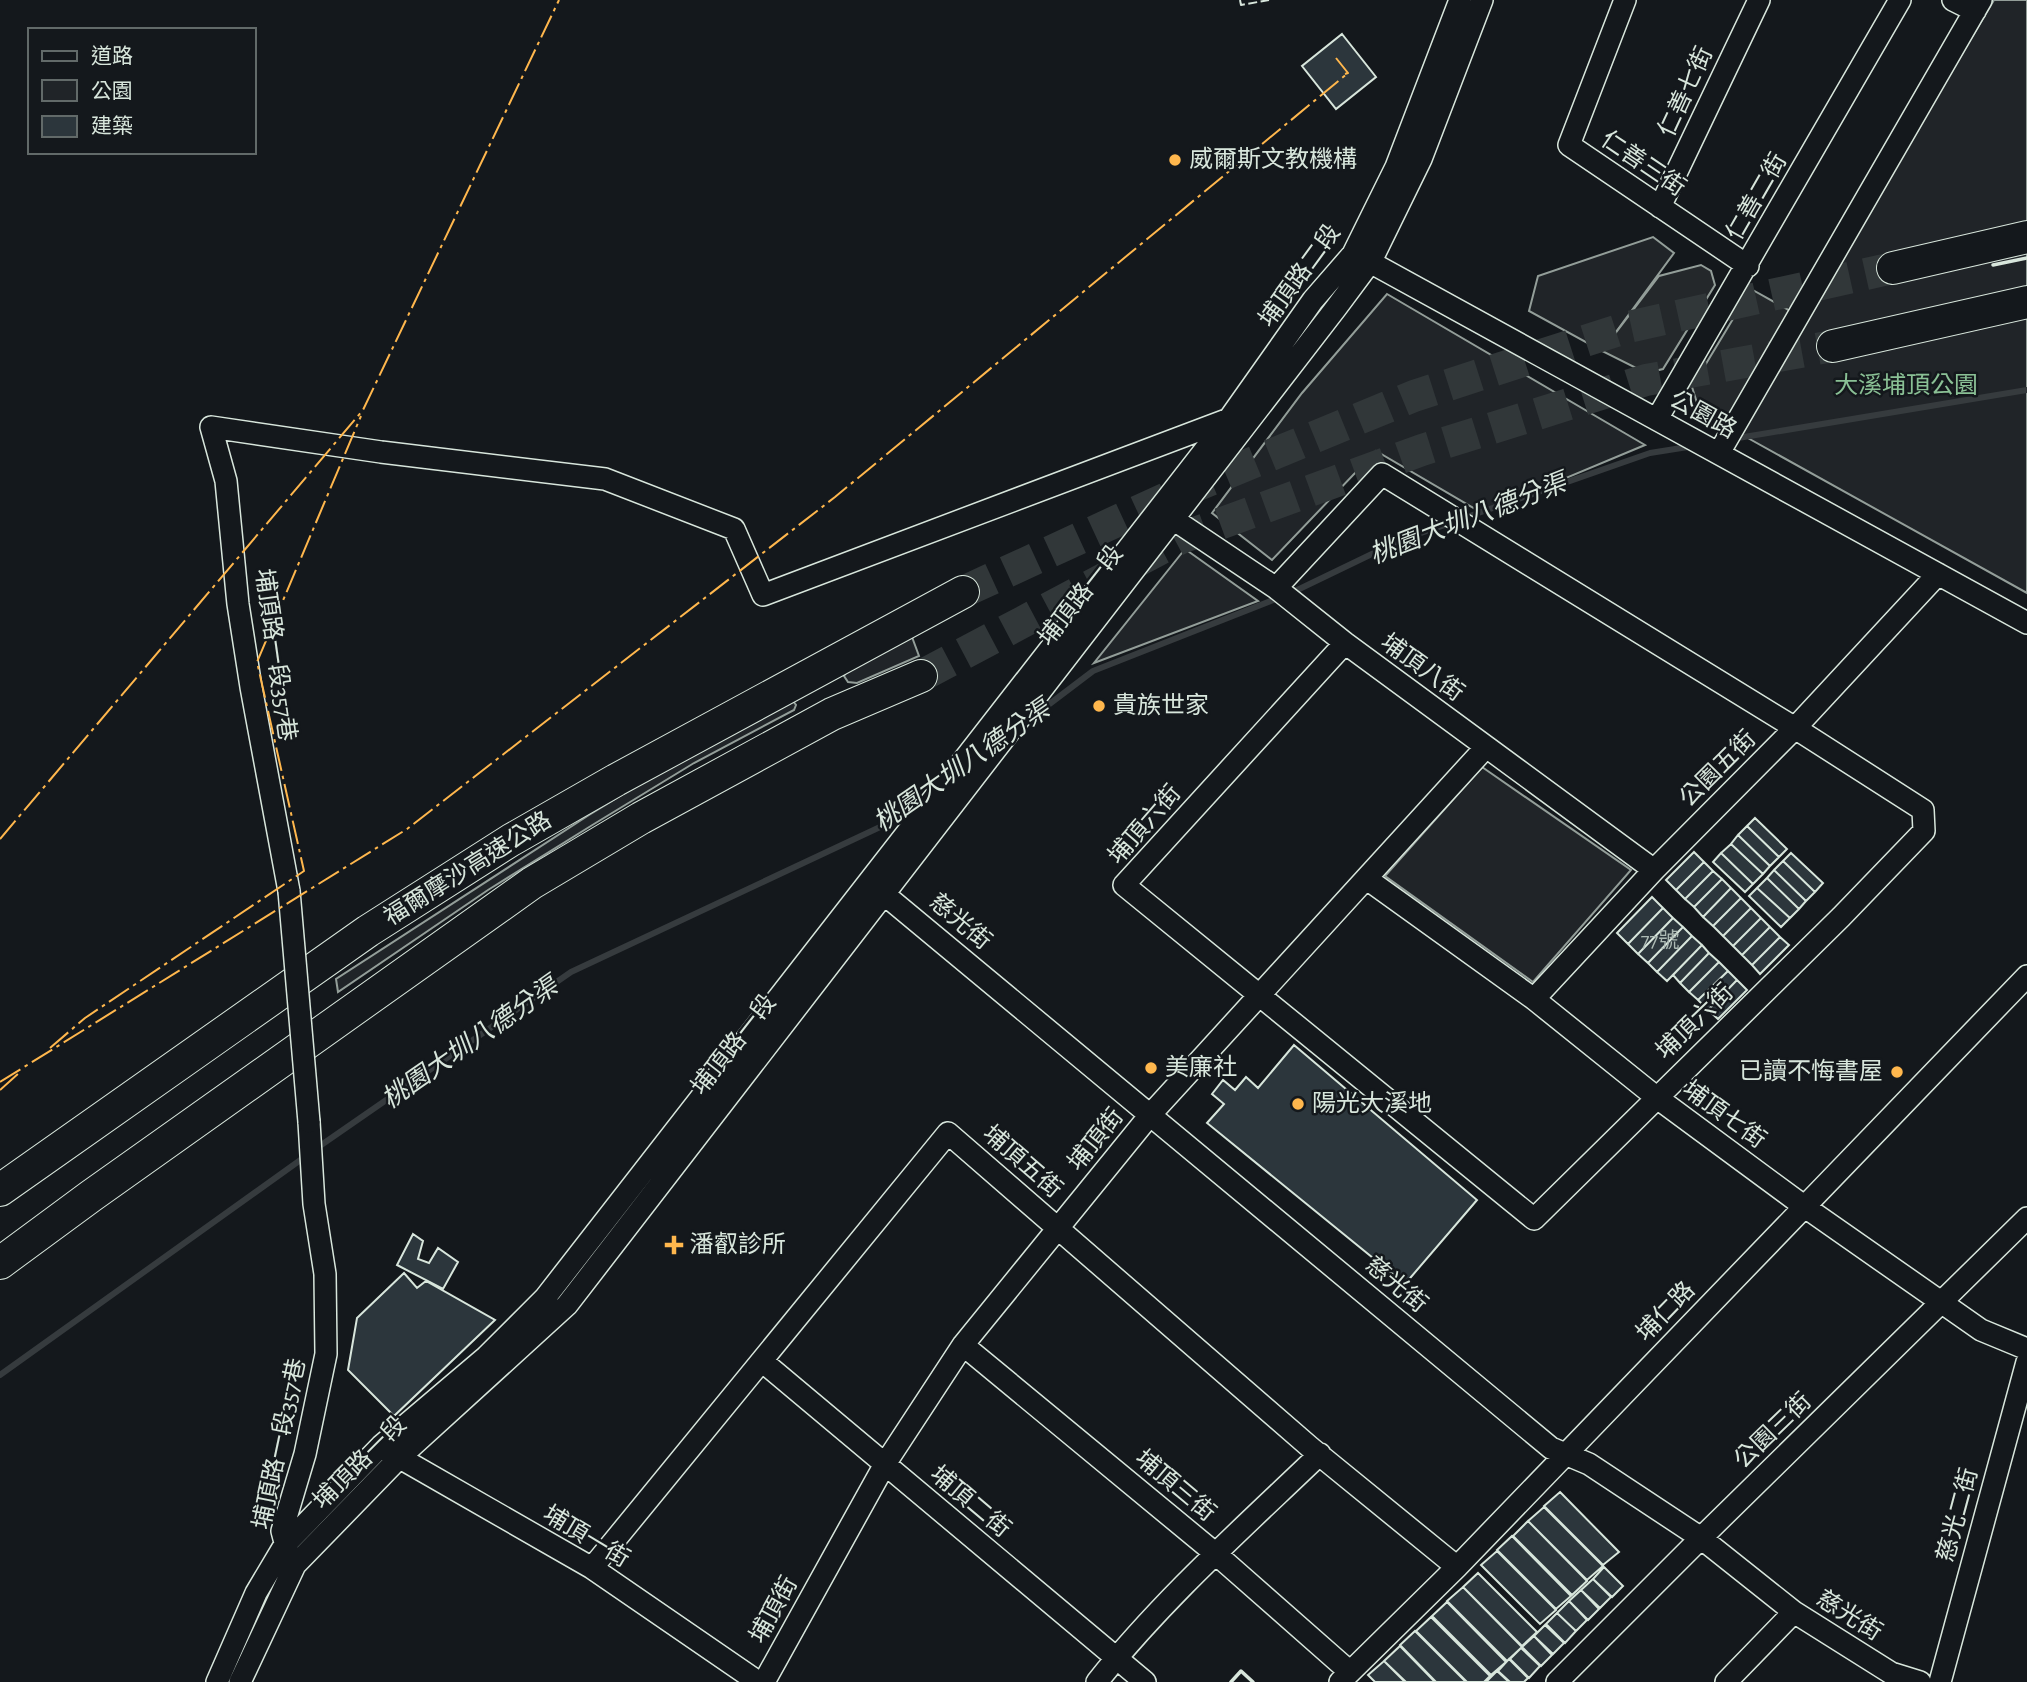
<svg xmlns="http://www.w3.org/2000/svg" width="2027" height="1682" font-family="'Alegreya Sans','Noto Sans TC',sans-serif">
  <style>
    .green { fill: #202428; stroke: #939e99; stroke-width: 2 }
    .parking { fill: #24282b; stroke: #939e99; stroke-width: 2 }
    .lines { fill: none; stroke-linecap: round; stroke-linejoin: round }
    .stream { stroke: #363b3e; stroke-width: 6 }
    .building { fill: #2c363c; stroke: #d8e6dc; stroke-width: 2 }
    .highway-tunnel { stroke: #313739; stroke-width: 32; stroke-dasharray: 32 16; stroke-linecap: butt }
    .minor-casing { stroke: #d8e6dc; stroke-width: 24 }
    .highway-casing { stroke: #d8e6dc; stroke-width: 34 }
    .minor { stroke: #14181c; stroke-width: 21 }
    .highway { stroke: #14181c; stroke-width: 32 }
    .minor-bridge-casing { stroke: #d8e6dc; stroke-width: 24; stroke-linecap: butt }
    .minor-bridge { stroke: #14181c; stroke-width: 21 }
    .fence { stroke: #d8e6dc; stroke-width: 2; stroke-dasharray: 9 3.5; stroke-linecap: butt }
    .wall { stroke: #d8e6dc; stroke-width: 3.5 }
    .power { stroke: #ffb74d; stroke-width: 2; stroke-dasharray: 24 5 3.5 5; stroke-linecap: butt }
    .poi-dot { fill: #ffb74d; stroke: #14181c; stroke-width: 2.5 }
    .labels { text-anchor: middle; dominant-baseline: central; stroke-width: 5; stroke-linejoin: round; paint-order: stroke }
    .number-label { font-size: 21px; fill: #adbab4 }
    .street-label { font-size: 24px; fill: #d8e6dc; stroke: #14181c }
    .poi-label { font-size: 24px; fill: #d8e6dc; stroke: #14181c; text-anchor: start }
    .park-label { font-size: 24px; fill: #8ac095; stroke: #14181c }
    .water-label { font-size: 26px; font-style: italic; fill: #d8e6dc; stroke: #14181c }
  </style>
  <rect width="100%" height="100%" fill="#14181c"/>
  <path class="green" d="M 1994,0 L 2027,0 L 2027,593 L 1737,432 Z
    M 1653,237 L 1674,253 L 1602,351 L 1529,311 L 1538,276 Z
    M 1387,294 L 1645,445 L 1482,513 L 1376,451 L 1272,560 L 1212,513 L 1302,393 Z
    M 1185,549 L 1258,601 L 1094,663 Z
    M 912,637 L 919,656 L 857,683 L 848,682 L 844,676 L 847,671 Z
    M 793,701 L 796,705 L 794,710 L 694,763 L 594,824 L 488,890 L 338,992 L 336,979 L 589,815 L 689,754 Z
    M 1482,767 L 1631,870 L 1533,982 L 1385,876 Z"/>
  <path class="parking" d="M 1701,265 L 1711,271 L 1715,285 L 1663,369 L 1646,373 L 1602,351 L 1659,276 Z
    M 1751,289 L 1792,312 L 1728,424 L 1698,406 L 1692,387 Z"/>
  <g class="lines">
    <path class="stream" d="M 1732,439 L 2027,390
      M 1464,518 L 1650,453 L 1694,446
      M 1291,593 L 1403,539 L 1451,523
      M 1031,718 L 1093,671 L 1281,597
      M 314,1150 L 571,972 L 895,820 L 922,800
      M 0,1375 L 306,1156"/>
  </g>
  <path class="building" d="M 1342,34 L 1376,77 L 1336,109 L 1302,66 Z
    M 1755,818 L 1787,849 L 1779,857 L 1747,826 Z
    M 1747,826 L 1779,857 L 1770,866 L 1738,835 Z
    M 1738,835 L 1770,866 L 1763,874 L 1731,844 Z
    M 1731,844 L 1763,874 L 1753,884 L 1721,853 Z
    M 1694,852 L 1704,862 L 1676,890 L 1666,880 Z
    M 1721,853 L 1753,884 L 1745,892 L 1713,862 Z
    M 1791,853 L 1823,883 L 1815,892 L 1783,861 Z
    M 1783,861 L 1815,892 L 1806,901 L 1774,870 Z
    M 1704,862 L 1713,871 L 1685,899 L 1676,890 Z
    M 1774,870 L 1806,901 L 1799,909 L 1767,878 Z
    M 1713,871 L 1722,879 L 1694,907 L 1685,899 Z
    M 1767,878 L 1799,909 L 1790,918 L 1757,888 Z
    M 1722,879 L 1731,888 L 1703,917 L 1694,907 Z
    M 1731,888 L 1741,898 L 1713,926 L 1703,917 Z
    M 1757,888 L 1790,918 L 1781,927 L 1749,896 Z
    M 1652,897 L 1663,908 L 1628,944 L 1617,933 Z
    M 1741,898 L 1751,908 L 1723,936 L 1713,926 Z
    M 1663,908 L 1673,918 L 1638,954 L 1628,944 Z
    M 1751,908 L 1761,918 L 1733,946 L 1723,936 Z
    M 1673,918 L 1683,927 L 1648,963 L 1638,954 Z
    M 1761,918 L 1770,927 L 1742,955 L 1733,946 Z
    M 1683,927 L 1692,936 L 1657,972 L 1648,963 Z
    M 1770,927 L 1780,937 L 1752,965 L 1742,955 Z
    M 1692,936 L 1702,945 L 1667,981 L 1657,972 Z
    M 1780,937 L 1789,945 L 1760,974 L 1752,965 Z
    M 1702,945 L 1709,953 L 1680,983 L 1673,975 Z
    M 1709,953 L 1719,962 L 1689,992 L 1680,983 Z
    M 1719,962 L 1728,971 L 1698,1000 L 1689,992 Z
    M 1728,971 L 1737,980 L 1708,1010 L 1698,1000 Z
    M 1737,980 L 1747,990 L 1718,1019 L 1708,1010 Z
    M 1294,1045 L 1477,1200 L 1405,1284 L 1207,1123 L 1224,1104 L 1212,1094 L 1223,1080 L 1235,1090 L 1246,1077 L 1258,1088 Z
    M 413,1234 L 423,1241 L 418,1259 L 429,1263 L 438,1248 L 458,1262 L 443,1289 L 397,1265 Z
    M 404,1273 L 417,1288 L 426,1281 L 495,1320 L 394,1416 L 348,1370 L 357,1318 Z
    M 1560,1492 L 1619,1552 L 1603,1565 L 1544,1506 Z
    M 1544,1507 L 1603,1566 L 1587,1580 L 1528,1521 Z
    M 1528,1521 L 1587,1581 L 1572,1595 L 1513,1536 Z
    M 1512,1536 L 1571,1596 L 1556,1609 L 1497,1550 Z
    M 1497,1551 L 1556,1610 L 1540,1624 L 1481,1565 Z
    M 1604,1567 L 1623,1586 L 1612,1597 L 1593,1579 Z
    M 1478,1573 L 1537,1632 L 1522,1646 L 1463,1587 Z
    M 1593,1579 L 1611,1597 L 1600,1608 L 1581,1590 Z
    M 1463,1587 L 1522,1647 L 1507,1661 L 1447,1601 Z
    M 1581,1590 L 1599,1609 L 1588,1620 L 1569,1601 Z
    M 1569,1601 L 1587,1620 L 1576,1631 L 1557,1613 Z
    M 1447,1602 L 1506,1662 L 1491,1675 L 1432,1616 Z
    M 1557,1613 L 1576,1631 L 1565,1643 L 1546,1624 Z
    M 1431,1617 L 1490,1676 L 1484,1682 L 1467,1682 L 1416,1631 Z
    M 1545,1625 L 1564,1643 L 1553,1654 L 1534,1636 Z
    M 1415,1631 L 1466,1682 L 1436,1682 L 1400,1645 Z
    M 1534,1636 L 1552,1655 L 1541,1666 L 1522,1647 Z
    M 1400,1646 L 1435,1682 L 1406,1682 L 1384,1661 Z
    M 1521,1648 L 1540,1666 L 1529,1678 L 1510,1659 Z
    M 1509,1659 L 1528,1678 L 1524,1682 L 1510,1682 L 1498,1671 Z
    M 1384,1661 L 1405,1682 L 1375,1682 L 1368,1675 Z
    M 1497,1671 L 1509,1682 L 1486,1682 Z"/>
  <g class="lines">
    <path class="highway-tunnel" d="M 963,592 L 1169,497 L 1414,396 L 1628,327 L 1893,268
      M 921,676 L 1181,538 L 1422,450 L 1646,380 L 1833,346"/>
    <g class="minor-casing">
      <path id="minor" d="M 1625,0 L 1569,145 L 1748,266
        M 1953,0 L 1975,11
        M 1660,207 L 1759,0
        M 1359,256 L 2027,623
        M 1657,419 L 1900,0
        M 1719,453 L 1981,0
        M 1164,513 L 1276,588 L 1345,643 L 1654,870
        M 1276,588 L 1382,474 L 1795,728 L 1923,810 L 1924,831 L 1841,917 L 1534,1219 L 1124,885 L 1345,643
        M 1367,879 L 1534,999 L 1656,1097 L 1805,1207 L 1981,1330 L 2027,1349
        M 873,885 L 1551,1448 L 1589,1464 L 1701,1538 L 1794,1612 L 1891,1673 L 1920,1682
        M 289,891 L 251,687 L 238,604 L 226,481 L 211,427 L 381,452 L 605,479 L 734,529 L 763,595 L 1229,419
        M 1534,999 L 1654,870 L 1795,728 L 1938,574
        M 963,1345 L 1216,1554 L 1350,1672
        M 762,1361 L 1145,1682
        M 388,1451 L 592,1568 L 758,1682
        M 287,1550 L 282,1531 L 305,1454 L 326,1354 L 325,1274 L 314,1204 L 309,1122
        M 592,1568 L 948,1133 L 1311,1448 L 1457,1567
        M 217,1682 L 256,1593 L 284,1546 L 381,1446 L 486,1357 L 545,1298 L 1229,419 L 1313,300 L 1353,254 L 1396,167 L 1460,0
        M 240,1682 L 295,1565 L 399,1458 L 567,1305 L 1336,308 L 1371,261 L 1421,159 L 1482,0
        M 764,1682 L 885,1464 L 963,1345 L 1150,1115 L 1486,747
        M 1097,1682 C 1163,1599 1244,1527 1320,1454
        M 1340,1682 L 1457,1567 L 2027,976
        M 1557,1682 L 1701,1538 L 2027,1218
        M 1726,1682 L 1794,1612
        M 1940,1682 L 2027,1362"/>
    </g>
    <g class="highway-casing">
      <path id="highway" d="M 1893,268 L 2027,237
        M 1833,346 L 2027,302
        M 0,1190 L 368,931 L 511,840 L 616,780 L 963,592
        M 0,1263 L 91,1196 L 532,883 L 641,818 L 832,714 L 921,676"/>
    </g>
    <use href="#minor" class="minor"/>
    <use href="#highway" class="highway"/>
    <g class="minor-bridge-casing">
      <path id="minor-bridge" d="M 289,891 L 309,1122"/>
    </g>
    <use href="#minor-bridge" class="minor-bridge"/>
    <path class="fence" d="M 1240,0 L 1241,5 L 1269,0"/>
    <path class="wall" d="M 1993,265 L 2027,258
      M 1231,1682 L 1241,1671 L 1253,1682"/>
    <path class="power" d="M 1336,58 L 1348,73 L 1345,74
      M 0,839 L 363,410 L 559,0
      M 50,1048 L 85,1018 L 304,871 L 257,662 L 361,416
      M 0,1082 L 407,829 L 835,497 L 1348,73
      M 0,1090 L 20,1072"/>
  </g>
  <g class="poi-dot">
    <circle cx="1175" cy="160" r="7"/>
    <circle cx="1099" cy="706" r="7"/>
    <circle cx="1151" cy="1068" r="7"/>
    <circle cx="1897" cy="1072" r="7"/>
    <circle cx="1298" cy="1104" r="7"/>
    <path d="M670.5 1234.5h7v7h7v7h-7v7h-7v-7h-7v-7h7z"/>
  </g>
  <g class="labels">
    <g class="number-label">
      <text x="1660" y="940">77號</text>
    </g>
    <g class="street-label">
      <text transform="translate(1686 92) rotate(-65)">仁善七街</text>
      <text transform="translate(1643 164) rotate(34)">仁善三街</text>
      <text transform="translate(1757 197) rotate(-60)">仁善二街</text>
      <text transform="translate(1300 276) rotate(-54)">埔頂路二段</text>
      <text transform="translate(1703 415) rotate(29)">公園路</text>
      <text transform="translate(1081 596) rotate(-52)">埔頂路一段</text>
      <text transform="translate(275 655) rotate(82)">埔頂路一段357巷</text>
      <text transform="translate(1422 668) rotate(36)">埔頂八街</text>
      <text transform="translate(1718 769) rotate(-45)">公園五街</text>
      <text transform="translate(1145 825) rotate(-49)">埔頂六街</text>
      <text transform="translate(468 869) rotate(-32)">福爾摩沙高速公路</text>
      <text transform="translate(960 922) rotate(40)">慈光街</text>
      <text transform="translate(1695 1022) rotate(-44)">埔頂六街</text>
      <text transform="translate(734 1045) rotate(-52)">埔頂路一段</text>
      <text transform="translate(1724 1115) rotate(36)">埔頂七街</text>
      <text transform="translate(1096 1140) rotate(-51)">埔頂街</text>
      <text transform="translate(1022 1162) rotate(41)">埔頂五街</text>
      <text transform="translate(1396 1285) rotate(40)">慈光街</text>
      <text transform="translate(1666 1312) rotate(-46)">埔仁路</text>
      <text transform="translate(1773 1431) rotate(-44)">公園三街</text>
      <text transform="translate(280 1444) rotate(-78)">埔頂路一段357巷</text>
      <text transform="translate(360 1463) rotate(-45)">埔頂路一段</text>
      <text transform="translate(1175 1486) rotate(40)">埔頂三街</text>
      <text transform="translate(970 1502) rotate(40)">埔頂二街</text>
      <text transform="translate(1958 1515) rotate(-75)">慈光二街</text>
      <text transform="translate(586 1537) rotate(31)">埔頂一街</text>
      <text transform="translate(774 1610) rotate(-61)">埔頂街</text>
      <text transform="translate(1849 1616) rotate(32)">慈光街</text>
    </g>
    <g class="poi-label">
      <text x="1189" y="160">威爾斯文教機構</text>
      <text x="1113" y="706">貴族世家</text>
      <text x="1165" y="1068">美廉社</text>
      <text x="1883" y="1072" text-anchor="end">已讀不悔書屋</text>
      <text x="1312" y="1104">陽光大溪地</text>
      <text x="690" y="1245">潘叡診所</text>
    </g>
    <g class="park-label">
      <text x="1906" y="386">大溪埔頂公園</text>
    </g>
    <g class="water-label">
      <text transform="translate(1468 519) rotate(-21)">桃園大圳八德分渠</text>
      <text transform="translate(962 766) rotate(-35)">桃園大圳八德分渠</text>
      <text transform="translate(470 1043) rotate(-35)">桃園大圳八德分渠</text>
    </g>
  </g>
  <rect x="28" y="28" width="228" height="126" fill="#14181c" stroke="#626a69" stroke-width="2"/>
  <rect x="42" y="51" width="35" height="10" fill="#14181c" stroke="#626a69" stroke-width="2"/>
  <text x="91" y="63" font-size="21" fill="#d8e6dc">道路</text>
  <rect x="42" y="80" width="35" height="21" fill="#202428" stroke="#626a69" stroke-width="2"/>
  <text x="91" y="98" font-size="21" fill="#d8e6dc">公園</text>
  <rect x="42" y="116" width="35" height="21" fill="#2c363c" stroke="#626a69" stroke-width="2"/>
  <text x="91" y="133" font-size="21" fill="#d8e6dc">建築</text>
</svg>
